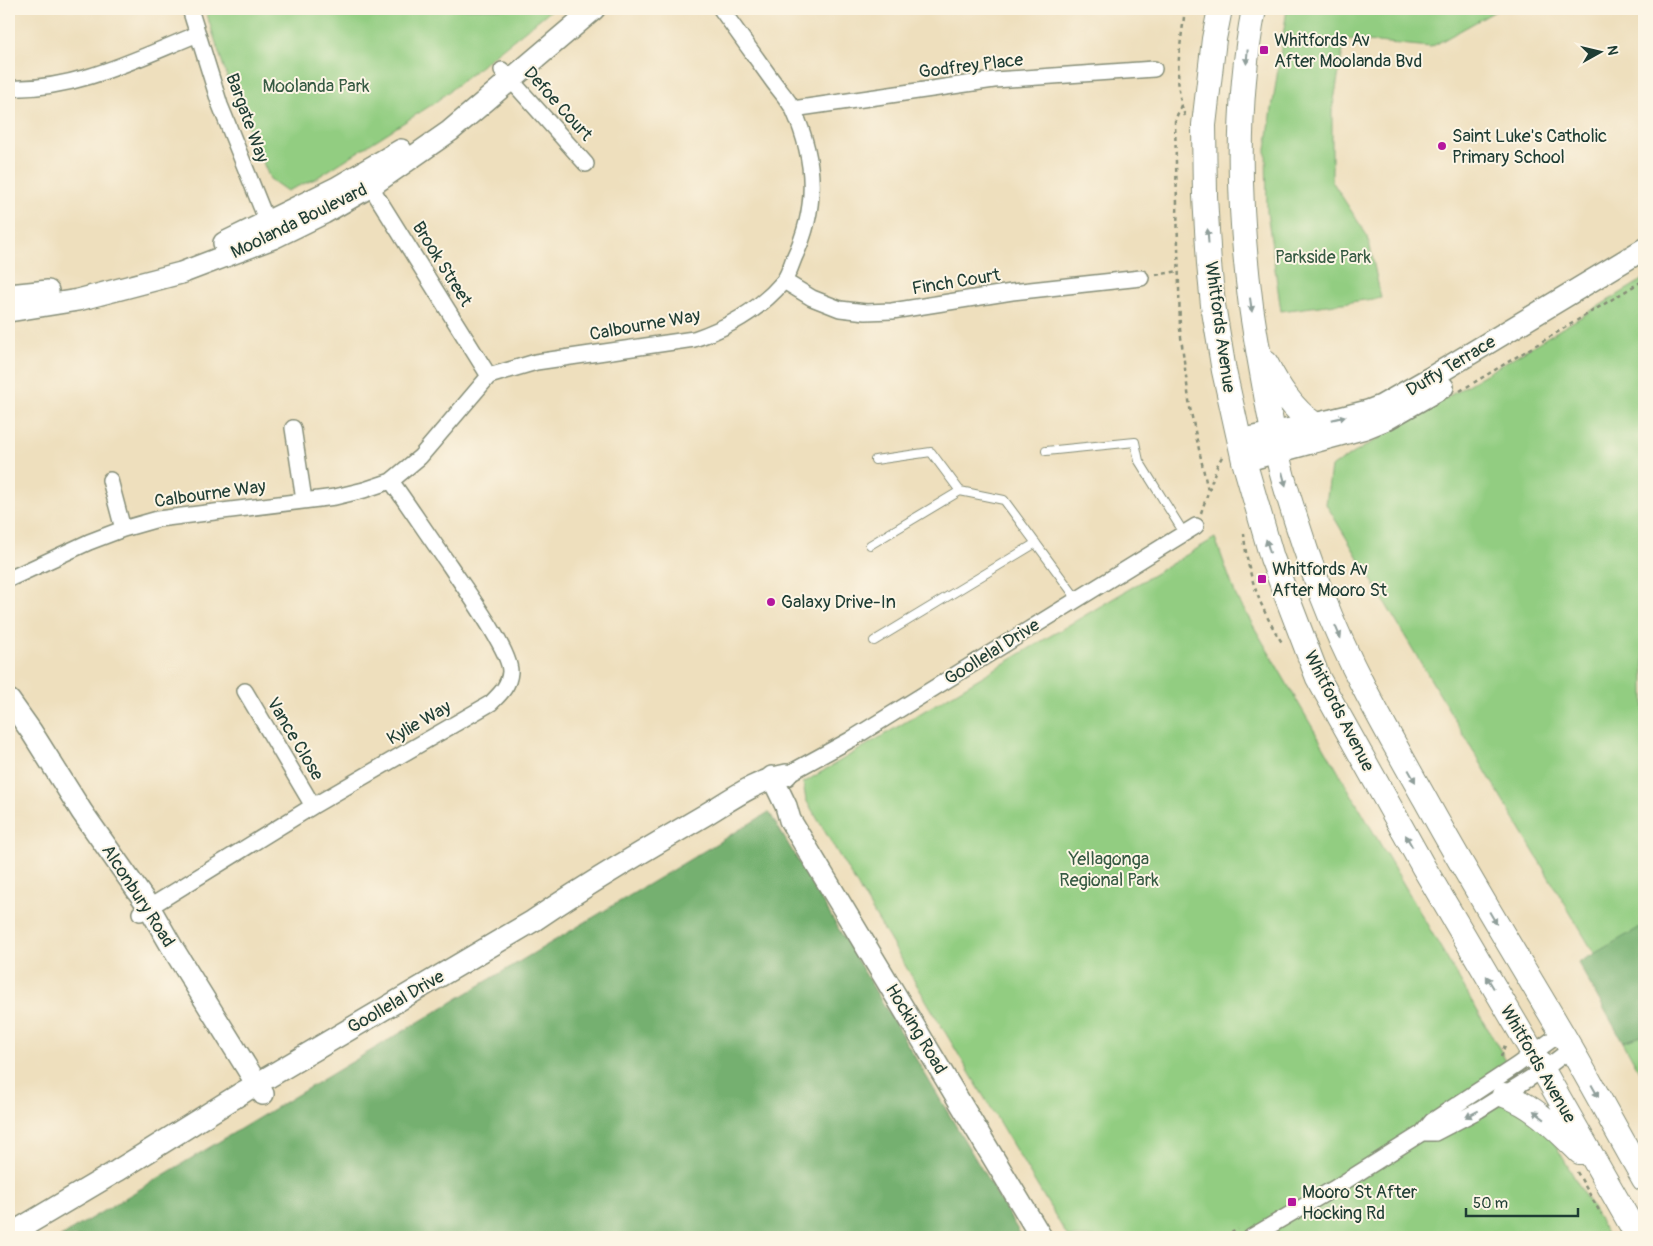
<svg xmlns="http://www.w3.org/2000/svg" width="1653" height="1246" font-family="Pangolin,sans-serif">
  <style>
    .green { fill: #92cd81; stroke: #58855a }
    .forest { fill: #75b06f; stroke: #4a7652 }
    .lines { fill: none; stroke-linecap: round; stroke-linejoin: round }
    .lane-casing { stroke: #868e78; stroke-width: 10 }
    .street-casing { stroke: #868e78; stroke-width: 18 }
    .secondary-casing { stroke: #868e78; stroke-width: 24 }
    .primary-casing { stroke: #868e78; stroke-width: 26 }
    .path { stroke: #868e78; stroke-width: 2.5; stroke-dasharray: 4 4; stroke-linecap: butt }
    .lane { stroke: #fff; stroke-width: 8 }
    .street { stroke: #fff; stroke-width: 15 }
    .secondary { stroke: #fff; stroke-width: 21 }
    .primary { stroke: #fff; stroke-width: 24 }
    .oneway { fill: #8f9e9a }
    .poi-dot { fill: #b5179e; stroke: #fcf5e5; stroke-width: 2 }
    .labels { text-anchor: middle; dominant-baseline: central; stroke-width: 4; stroke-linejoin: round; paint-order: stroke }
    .poi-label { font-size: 18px; fill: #1f3d34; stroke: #fcf5e5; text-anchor: start }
    .street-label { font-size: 18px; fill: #1f3d34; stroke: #fcf5e5 }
    .park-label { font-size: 18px; fill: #365a43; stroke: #fcf5e5 }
  </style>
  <rect width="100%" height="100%" fill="#fcf5e5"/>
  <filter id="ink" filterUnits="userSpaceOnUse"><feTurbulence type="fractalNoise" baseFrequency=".02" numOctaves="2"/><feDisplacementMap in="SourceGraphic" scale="10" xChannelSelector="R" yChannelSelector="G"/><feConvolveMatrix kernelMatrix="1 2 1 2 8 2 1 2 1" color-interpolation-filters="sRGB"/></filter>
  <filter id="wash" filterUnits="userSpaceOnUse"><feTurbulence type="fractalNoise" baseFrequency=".0096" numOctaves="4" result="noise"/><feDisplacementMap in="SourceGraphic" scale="20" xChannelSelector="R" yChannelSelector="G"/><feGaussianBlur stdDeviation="1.12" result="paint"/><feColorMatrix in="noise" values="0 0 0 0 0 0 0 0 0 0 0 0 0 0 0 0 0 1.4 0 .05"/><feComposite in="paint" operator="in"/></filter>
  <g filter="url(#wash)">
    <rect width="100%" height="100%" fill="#eedfbd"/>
    <path class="green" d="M 205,9 L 552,9 L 433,104 L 315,179 L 287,191 L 270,179 L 228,80 Z
      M 1287,9 L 1499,9 L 1431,47 L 1345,39 L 1332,111 L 1332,181 L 1368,237 L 1381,298 L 1281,311 L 1267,212 L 1266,149 Z
      M 1644,279 L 1644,1080 L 1623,1042 L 1643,1035 L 1326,504 L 1331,467 Z
      M 1215,538 L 1236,596 L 1609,1237 L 1068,1237 L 806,800 L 803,783 Z"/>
    <path class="forest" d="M 769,812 L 1022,1237 L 60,1237 Z
      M 1644,925 L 1644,1035 L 1623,1042 L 1578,963 Z"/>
  </g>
  <g filter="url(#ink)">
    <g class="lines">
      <g class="lane-casing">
        <path id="lane" d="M 1046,451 L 1135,442 L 1139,461 L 1184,533
          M 875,460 L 931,452 L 960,491
          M 870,545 L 960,491 L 1004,500 L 1077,599
          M 874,641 L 1036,543"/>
      </g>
      <g class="street-casing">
        <path id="street" d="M 190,9 L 220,105 L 270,229
          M 502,70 L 586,164
          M 9,88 C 75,91 138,58 198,34
          M 793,109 L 994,80 L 1154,69
          M 366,179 L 489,376
          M 784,281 L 812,298 L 840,309 L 866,312 L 892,311 L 1012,292 L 1141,278
          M 293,428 L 304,500
          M 110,480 L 123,529
          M 9,579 L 89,542 L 123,529 L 158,519 L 335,497 L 364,490 L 391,481 L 420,457 L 489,376 L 536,362 L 694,339 C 727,328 760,309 783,282 C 788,276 791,266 794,258 C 818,208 816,161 794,111 C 789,100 779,90 772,80 C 755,56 738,33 721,9
          M 245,691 L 313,806
          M 786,775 L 850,740 L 1196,526
          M 140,913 L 313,806 L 491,703 C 500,694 509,686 510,672 C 511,651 463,586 450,566 C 430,538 411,509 391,481
          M 1422,1133 L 1435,1133 L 1479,1110 L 1543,1070 L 1571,1049
          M 1251,1237 L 1333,1189 L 1422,1133 L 1432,1121 L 1517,1065 L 1561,1033"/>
      </g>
      <g class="secondary-casing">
        <path id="secondary" d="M 224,243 L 336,188 L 401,150
          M 9,295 L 48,291
          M 9,311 L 78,300 L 181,273 L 273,238 L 324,213 L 371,186 L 450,131 L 594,9
          M 1240,440 L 1332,420 L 1368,411 L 1381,406 L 1430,378 L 1644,249
          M 1244,461 L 1365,428 L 1387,419 L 1443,387
          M 9,700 L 31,731 L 82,812 L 149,907 L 172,947 L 263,1094
          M 772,777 L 786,806 L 790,820 L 1041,1237
          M 9,1235 L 117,1171 L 245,1091 L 533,921 C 589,883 647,849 705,815 C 730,800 757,780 786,775"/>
      </g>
      <g class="primary-casing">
        <path id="primary" d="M 1220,9 L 1214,39 L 1204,125 L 1205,196 L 1209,264 L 1213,305 L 1224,371 L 1244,461 L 1272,558 L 1318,678 L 1424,868 L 1543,1070 L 1638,1237
          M 1254,9 C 1235,107 1238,207 1251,306 C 1256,342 1263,377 1269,412 C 1274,435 1277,458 1284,481 C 1295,519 1308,558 1322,595 C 1349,666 1388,733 1425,799 C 1472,885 1524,968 1573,1052 C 1597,1094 1620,1137 1644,1179
          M 1266,363 C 1278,386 1292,409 1314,424
          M 1504,1095 C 1535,1106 1556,1129 1580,1152"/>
      </g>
      <path class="path" d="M 1181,105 L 1175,121 L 1180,329 L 1190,408 L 1208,491
        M 1185,116 C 1172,81 1181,44 1185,9
        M 1156,275 L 1179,271
        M 1460,391 L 1644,280
        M 1201,513 L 1217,466 L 1223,455
        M 1244,533 C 1246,572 1261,611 1283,644
        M 1501,1057 L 1505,1045
        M 1577,1172 L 1601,1214
        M 1224,1237 L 1238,1229"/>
      <use href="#lane" class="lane"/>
      <use href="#street" class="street"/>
      <use href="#secondary" class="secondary"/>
      <use href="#primary" class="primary"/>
    </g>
    <defs><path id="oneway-solid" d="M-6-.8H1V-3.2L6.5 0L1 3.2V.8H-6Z" transform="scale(1.25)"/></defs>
    <g class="oneway">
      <use href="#oneway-solid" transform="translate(1247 57) rotate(95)"/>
      <use href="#oneway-solid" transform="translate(1208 236) rotate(-94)"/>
      <use href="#oneway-solid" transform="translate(1251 305) rotate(82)"/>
      <use href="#oneway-solid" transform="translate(1339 418) rotate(-14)"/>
      <use href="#oneway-solid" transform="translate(1284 479) rotate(75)"/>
      <use href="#oneway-solid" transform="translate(1268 546) rotate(-106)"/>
      <use href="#oneway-solid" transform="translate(1338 632) rotate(67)"/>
      <use href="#oneway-solid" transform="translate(1412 776) rotate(61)"/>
      <use href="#oneway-solid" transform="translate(1409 841) rotate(-119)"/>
      <use href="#oneway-solid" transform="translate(1493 918) rotate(60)"/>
      <use href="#oneway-solid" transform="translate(1490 982) rotate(-121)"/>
      <use href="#oneway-solid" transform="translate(1595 1091) rotate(61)"/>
      <use href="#oneway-solid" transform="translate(1472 1114) rotate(153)"/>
      <use href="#oneway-solid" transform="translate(1539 1115) rotate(-142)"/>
    </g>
  </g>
  <g class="poi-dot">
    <rect x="1259" y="45" width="10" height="10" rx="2.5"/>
    <circle cx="1442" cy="146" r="5"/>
    <rect x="1257" y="574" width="10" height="10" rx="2.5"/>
    <circle cx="771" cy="602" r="5"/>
    <rect x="1287" y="1197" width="10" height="10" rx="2.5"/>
  </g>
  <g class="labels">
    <g class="poi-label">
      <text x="1274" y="40">Whitfords Av<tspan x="1274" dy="21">After Moolanda Bvd</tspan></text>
      <text x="1452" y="136">Saint Luke's Catholic<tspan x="1452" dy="21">Primary School</tspan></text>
      <text x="1272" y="569">Whitfords Av<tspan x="1272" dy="21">After Mooro St</tspan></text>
      <text x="781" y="602">Galaxy Drive-In</text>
      <text x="1302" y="1192">Mooro St After<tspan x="1302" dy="21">Hocking Rd</tspan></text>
    </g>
    <g class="street-label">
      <text transform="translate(971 66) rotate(-7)">Godfrey Place</text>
      <text transform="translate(558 104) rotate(48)">Defoe Court</text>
      <text transform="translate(247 118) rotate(70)">Bargate Way</text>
      <text transform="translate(299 221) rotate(-26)">Moolanda Boulevard</text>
      <text transform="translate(442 264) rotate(58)">Brook Street</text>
      <text transform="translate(956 282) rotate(-9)">Finch Court</text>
      <text transform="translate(645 325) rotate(-10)">Calbourne Way</text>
      <text transform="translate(1220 327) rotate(82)">Whitfords Avenue</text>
      <text transform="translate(1451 366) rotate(-31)">Duffy Terrace</text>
      <text transform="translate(210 494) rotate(-8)">Calbourne Way</text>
      <text transform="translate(992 652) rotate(-32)">Goollelal Drive</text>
      <text transform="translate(1339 711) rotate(63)">Whitfords Avenue</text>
      <text transform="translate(419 723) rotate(-30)">Kylie Way</text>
      <text transform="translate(295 739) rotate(59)">Vance Close</text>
      <text transform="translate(138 896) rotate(57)">Alconbury Road</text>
      <text transform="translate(396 1002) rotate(-30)">Goollelal Drive</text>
      <text transform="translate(916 1029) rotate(59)">Hocking Road</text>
      <text transform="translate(1538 1064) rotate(60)">Whitfords Avenue</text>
    </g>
    <g class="park-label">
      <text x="316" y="86">Moolanda Park</text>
      <text x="1323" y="257">Parkside Park</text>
      <text x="1109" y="859">Yellagonga<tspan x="1109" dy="21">Regional Park</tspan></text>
    </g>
  </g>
  <rect width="1653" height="1246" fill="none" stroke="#fcf5e5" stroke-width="30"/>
  <g transform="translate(1600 52) rotate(82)" stroke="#fcf5e5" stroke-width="4" paint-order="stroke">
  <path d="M0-4L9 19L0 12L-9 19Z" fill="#1f3d34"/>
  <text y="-8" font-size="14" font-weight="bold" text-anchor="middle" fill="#1f3d34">N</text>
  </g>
  <path d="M1466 1208v8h112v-8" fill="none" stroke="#1f3d34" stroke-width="2.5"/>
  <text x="1473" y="1208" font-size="15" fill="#1f3d34" stroke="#fcf5e5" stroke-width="4" paint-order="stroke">50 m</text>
</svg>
